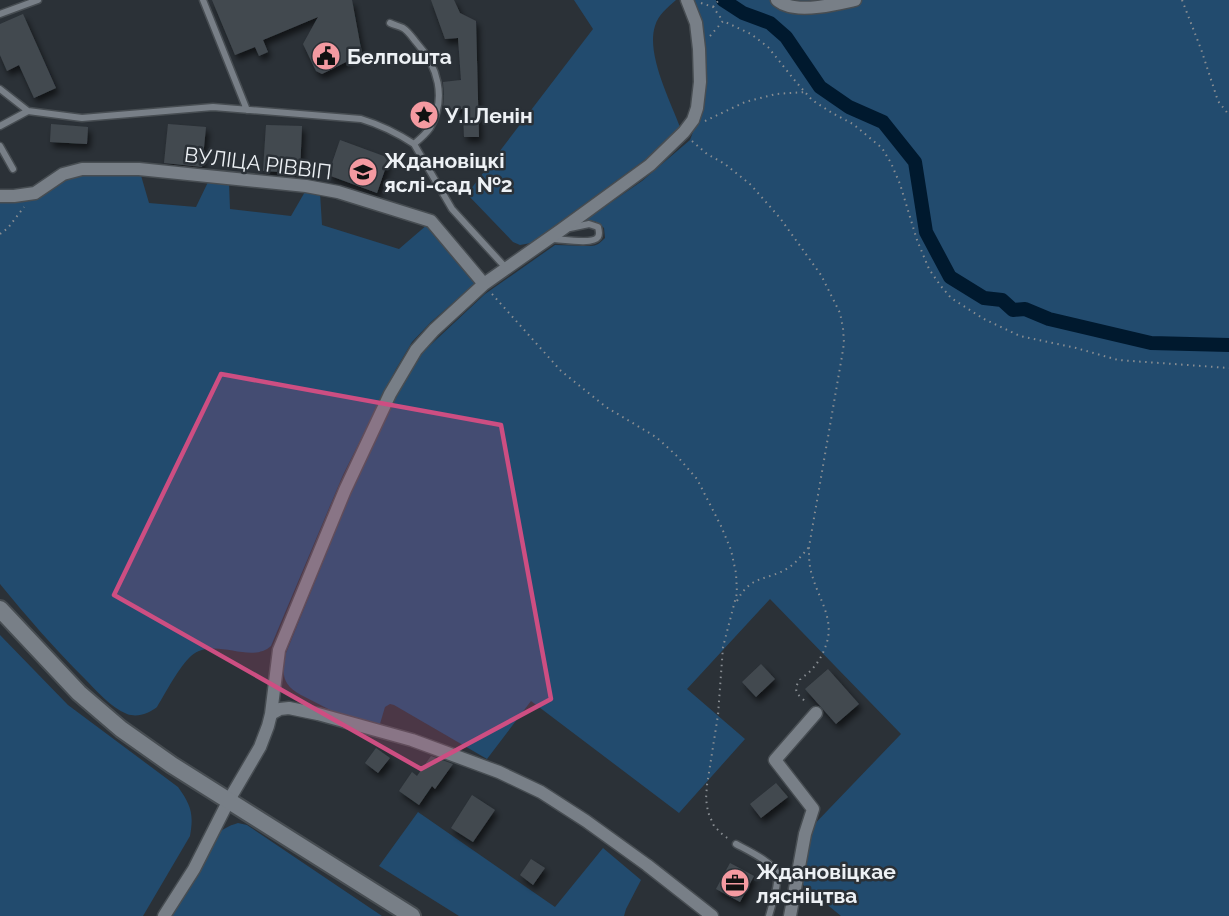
<svg xmlns="http://www.w3.org/2000/svg" width="1229" height="916" font-family="Raleway,sans-serif">
  <style>
    .green { fill: #224b6e }
    .lines { fill: none; stroke-linecap: round; stroke-linejoin: round }
    .canal { stroke: #00192e; stroke-width: 14 }
    .building { fill: #434a50; filter: url(#shadow) }
    .lane-casing { stroke: #474d52; stroke-width: 9 }
    .street-casing { stroke: #474d52; stroke-width: 15 }
    .secondary-casing { stroke: #474d52; stroke-width: 20 }
    .path { stroke: #888d92; stroke-width: 2; stroke-dasharray: 1.5 4.5; stroke-linecap: butt }
    .lane { stroke: #787f87; stroke-width: 6 }
    .street { stroke: #787f87; stroke-width: 12 }
    .secondary { stroke: #787f87; stroke-width: 16 }
    .marked { fill: #cd4e82; fill-opacity: 0.2; stroke: #cd4e82; stroke-width: 4.5; stroke-linejoin: round }
    .labels { text-anchor: middle; dominant-baseline: central; stroke-width: 5; stroke-linejoin: round; paint-order: stroke }
    .poi-label { font-size: 21px; font-weight: bold; fill: #edf1f5; stroke: #2b3137; text-anchor: start }
    .street-label { font-size: 21px; fill: #edf1f5; stroke: #2b3137 }
  </style>
  <defs>
    <filter id="shadow"><feDropShadow dx="3" dy="5" stdDeviation="3" flood-color="#0009"/></filter>
  </defs>
  <rect width="100%" height="100%" fill="#2b3137"/>
  <path class="green" d="M 574,0 L 676,0 C 668,7 658,15 655,26 C 646,54 670,100 680,127 L 646,159 L 531,243 L 520,245 L 513,242 L 467,194 L 593,29 Z
    M 693,0 L 1229,0 L 1229,916 L 841,916 L 796,879 L 805,834 L 901,734 L 770,599 L 687,689 L 745,739 L 679,813 L 531,701 L 487,759 L 394,705 L 390,704 L 385,707 L 377,734 L 301,695 C 281,684 282,674 286,653 L 351,493 L 395,396 L 423,352 L 485,294 L 555,245 L 590,246 C 597,246 600,243 605,238 L 604,228 C 598,221 593,220 584,221 L 642,181 L 690,140 L 701,110 Z
    M 140,172 L 149,203 L 196,207 L 209,180 L 229,183 L 230,209 L 291,216 L 306,190 L 320,193 L 322,225 L 399,249 L 428,224 L 477,282 L 431,322 L 412,342 L 396,369 L 343,475 L 271,646 C 250,665 215,636 191,656 C 179,667 166,692 157,707 C 149,713 138,718 127,714 C 110,707 97,691 84,678 C 54,648 27,617 0,584 L 0,198 L 14,198 L 65,175 Z
    M 0,635 L 68,705 L 178,787 C 191,805 194,814 190,836 L 143,916 L 0,916 Z
    M 418,812 L 555,907 L 603,848 L 641,880 L 626,909 L 624,916 L 459,916 L 379,866 Z
    M 238,823 L 247,825 L 382,916 L 170,916 L 215,837 C 222,829 228,826 238,823 Z"/>
  <g class="lines">
    <path class="canal" d="M 723,0 L 743,13 L 770,23 L 786,37 L 820,87 L 849,107 L 883,122 L 915,162 L 926,232 L 950,277 L 984,298 L 1002,300 L 1013,310 L 1025,309 L 1049,319 L 1151,343 L 1229,345"/>
  </g>
  <path class="building" d="M 212,0 L 352,0 L 362,54 L 322,74 L 316,71 L 303,44 L 318,17 L 263,40 L 268,52 L 259,56 L 255,47 L 235,55 Z
    M 431,0 L 454,0 L 460,13 L 476,21 L 479,137 L 464,137 L 463,109 L 443,110 L 444,94 L 443,82 L 461,80 L 458,38 L 445,39 Z
    M 23,14 L 56,88 L 34,98 L 19,65 L 7,71 L 0,55 L 0,24 Z
    M 51,124 L 88,127 L 87,144 L 50,142 Z
    M 168,124 L 206,127 L 202,167 L 164,163 Z
    M 266,125 L 302,126 L 300,173 L 263,171 Z
    M 340,140 L 389,158 L 377,193 L 328,175 Z
    M 761,664 L 775,679 L 756,697 L 742,682 Z
    M 828,669 L 859,704 L 836,724 L 805,689 Z
    M 376,748 L 390,758 L 378,773 L 365,763 Z
    M 431,756 L 453,764 L 435,789 L 432,786 L 419,805 L 399,791 L 412,772 L 417,776 Z
    M 776,783 L 788,797 L 761,818 L 750,804 Z
    M 472,795 L 495,810 L 473,842 L 451,828 Z
    M 531,859 L 545,868 L 533,885 L 520,875 Z
    M 730,863 L 754,876 L 740,902 L 716,889 Z"/>
  <g class="lines">
    <g class="lane-casing">
      <path id="lane" d="M 203,0 L 247,110
        M 0,14 L 38,0
        M 390,23 C 394,25 399,26 403,28 C 408,31 412,37 416,42 C 438,66 447,98 430,128 C 426,134 420,139 414,144 L 452,209 L 506,268
        M 0,89 L 28,111
        M 0,126 L 28,111 L 82,118 L 213,107 L 361,119 C 381,125 397,133 414,144
        M 0,146 L 13,169
        M 553,239 C 561,239 593,245 598,237 C 600,234 599,231 598,227 L 589,224 L 570,228
        M 736,844 C 747,850 775,863 777,874 C 779,884 772,905 769,916"/>
    </g>
    <g class="street-casing">
      <path id="street" d="M 777,0 C 780,2 782,4 786,5 C 804,12 837,4 855,0
        M 0,196 L 14,196 L 35,193 L 63,174 L 82,169 L 139,169 L 306,186 L 338,192 L 431,221 L 484,284
        M 271,714 L 280,709 L 289,708 L 318,714 L 412,740 L 499,772 L 541,792 L 586,821 L 647,865 L 712,916
        M 164,916 L 194,869 L 229,800 L 260,747 L 268,726 L 271,714 L 279,650 L 345,490 L 390,394 L 416,350 L 434,330 L 484,284 L 561,230 L 650,165 L 684,132 L 693,120 L 697,108 L 700,82 L 699,49 L 696,23 L 687,0
        M 790,916 L 805,834 L 813,809 L 775,760 L 816,713"/>
    </g>
    <g class="secondary-casing">
      <path id="secondary" d="M 0,609 L 79,693 L 121,729 L 172,765 L 412,916"/>
    </g>
    <path class="path" d="M 1182,0 L 1201,49 L 1218,101 L 1229,115
      M 701,3 L 713,7 L 723,21
      M 713,7 L 719,0
      M 710,36 L 723,21 L 751,34 L 768,47 L 796,82 L 812,100 L 832,113 L 853,124 L 882,148 L 891,163 L 900,184 L 917,240 L 929,269 L 940,285 L 951,298 L 984,319 L 1020,336 L 1076,348 L 1118,360 L 1229,368
      M 705,121 L 745,102 L 776,94 L 805,92
      M 692,141 L 707,154 L 725,164 L 751,185 L 780,218 L 821,275 L 840,313 L 843,328 L 844,343 L 842,356 L 809,547 C 809,557 809,566 812,575 C 818,597 832,615 828,638 C 825,651 818,665 807,674 C 807,674 800,679 800,680 C 797,683 795,689 797,693 C 799,696 804,700 807,703
      M 0,234 L 8,228 L 24,207
      M 492,294 L 561,371 L 606,407 L 656,437 L 677,456 L 697,479 L 721,526 L 731,550 L 736,573 L 737,593 L 723,647 L 718,715 L 707,785 L 706,799 L 708,812 L 714,826 L 723,835 L 729,839
      M 737,601 C 751,574 768,581 788,568 C 796,563 803,554 809,547"/>
    <use href="#lane" class="lane"/>
    <use href="#street" class="street"/>
    <use href="#secondary" class="secondary"/>
  </g>
  <path class="marked" d="M 221,374 L 501,425 L 551,699 L 421,769 L 114,595 Z"/>
  <defs>
    <g id="civic-disc" transform="scale(1.5)"><circle r="9.5" fill="#f49aa1" stroke="#2b3137"/><path d="M-.6-6.5H3V-4.5H.6V-3L4-1V1h2V6H-6V1h2V-1L-.6-3ZM-1.2 2.5V6h2.4V2.5Z" fill="#111"/></g>
    <g id="sight-disc" transform="scale(1.5)"><circle r="9.5" fill="#f49aa1" stroke="#2b3137"/><path d="M0-6L1.8-2.2L6-1.7L2.9 1.2L3.7 5.4L0 3.3L-3.7 5.4L-2.9 1.2L-6-1.7L-1.8-2.2Z" fill="#111"/></g>
    <g id="school-disc" transform="scale(1.5)"><circle r="9.5" fill="#f49aa1" stroke="#2b3137"/><path d="M0-5L7-2L0 1L-7-2ZM-4 1L0 2.5L4 1V4Q0 6-4 4Z" fill="#111"/></g>
    <g id="office-disc" transform="scale(1.5)"><circle r="9.5" fill="#f49aa1" stroke="#2b3137"/><path d="M-6-3h4V-5.5h4V-3h4V5H-6ZM-1-4.5V-3h2v-1.5ZM-6 0V1H6V0Z" fill="#111"/></g>
  </defs>
  <g fill-rule="evenodd">
    <use href="#civic-disc" x="326" y="56"/>
    <use href="#sight-disc" x="424" y="115"/>
    <use href="#school-disc" x="363" y="172"/>
    <use href="#office-disc" x="735" y="883"/>
  </g>
  <g class="labels">
    <g class="poi-label">
      <text x="347" y="56">Белпошта</text>
      <text x="445" y="115">У.І.Ленін</text>
      <text x="384" y="160">Ждановіцкі<tspan x="384" dy="24">яслі-сад №2</tspan></text>
      <text x="756" y="871">Ждановіцкае<tspan x="756" dy="24">лясніцтва</tspan></text>
    </g>
    <g class="street-label">
      <text transform="translate(258 163) rotate(7)">ВУЛІЦА РІВВІП</text>
    </g>
  </g>
</svg>
